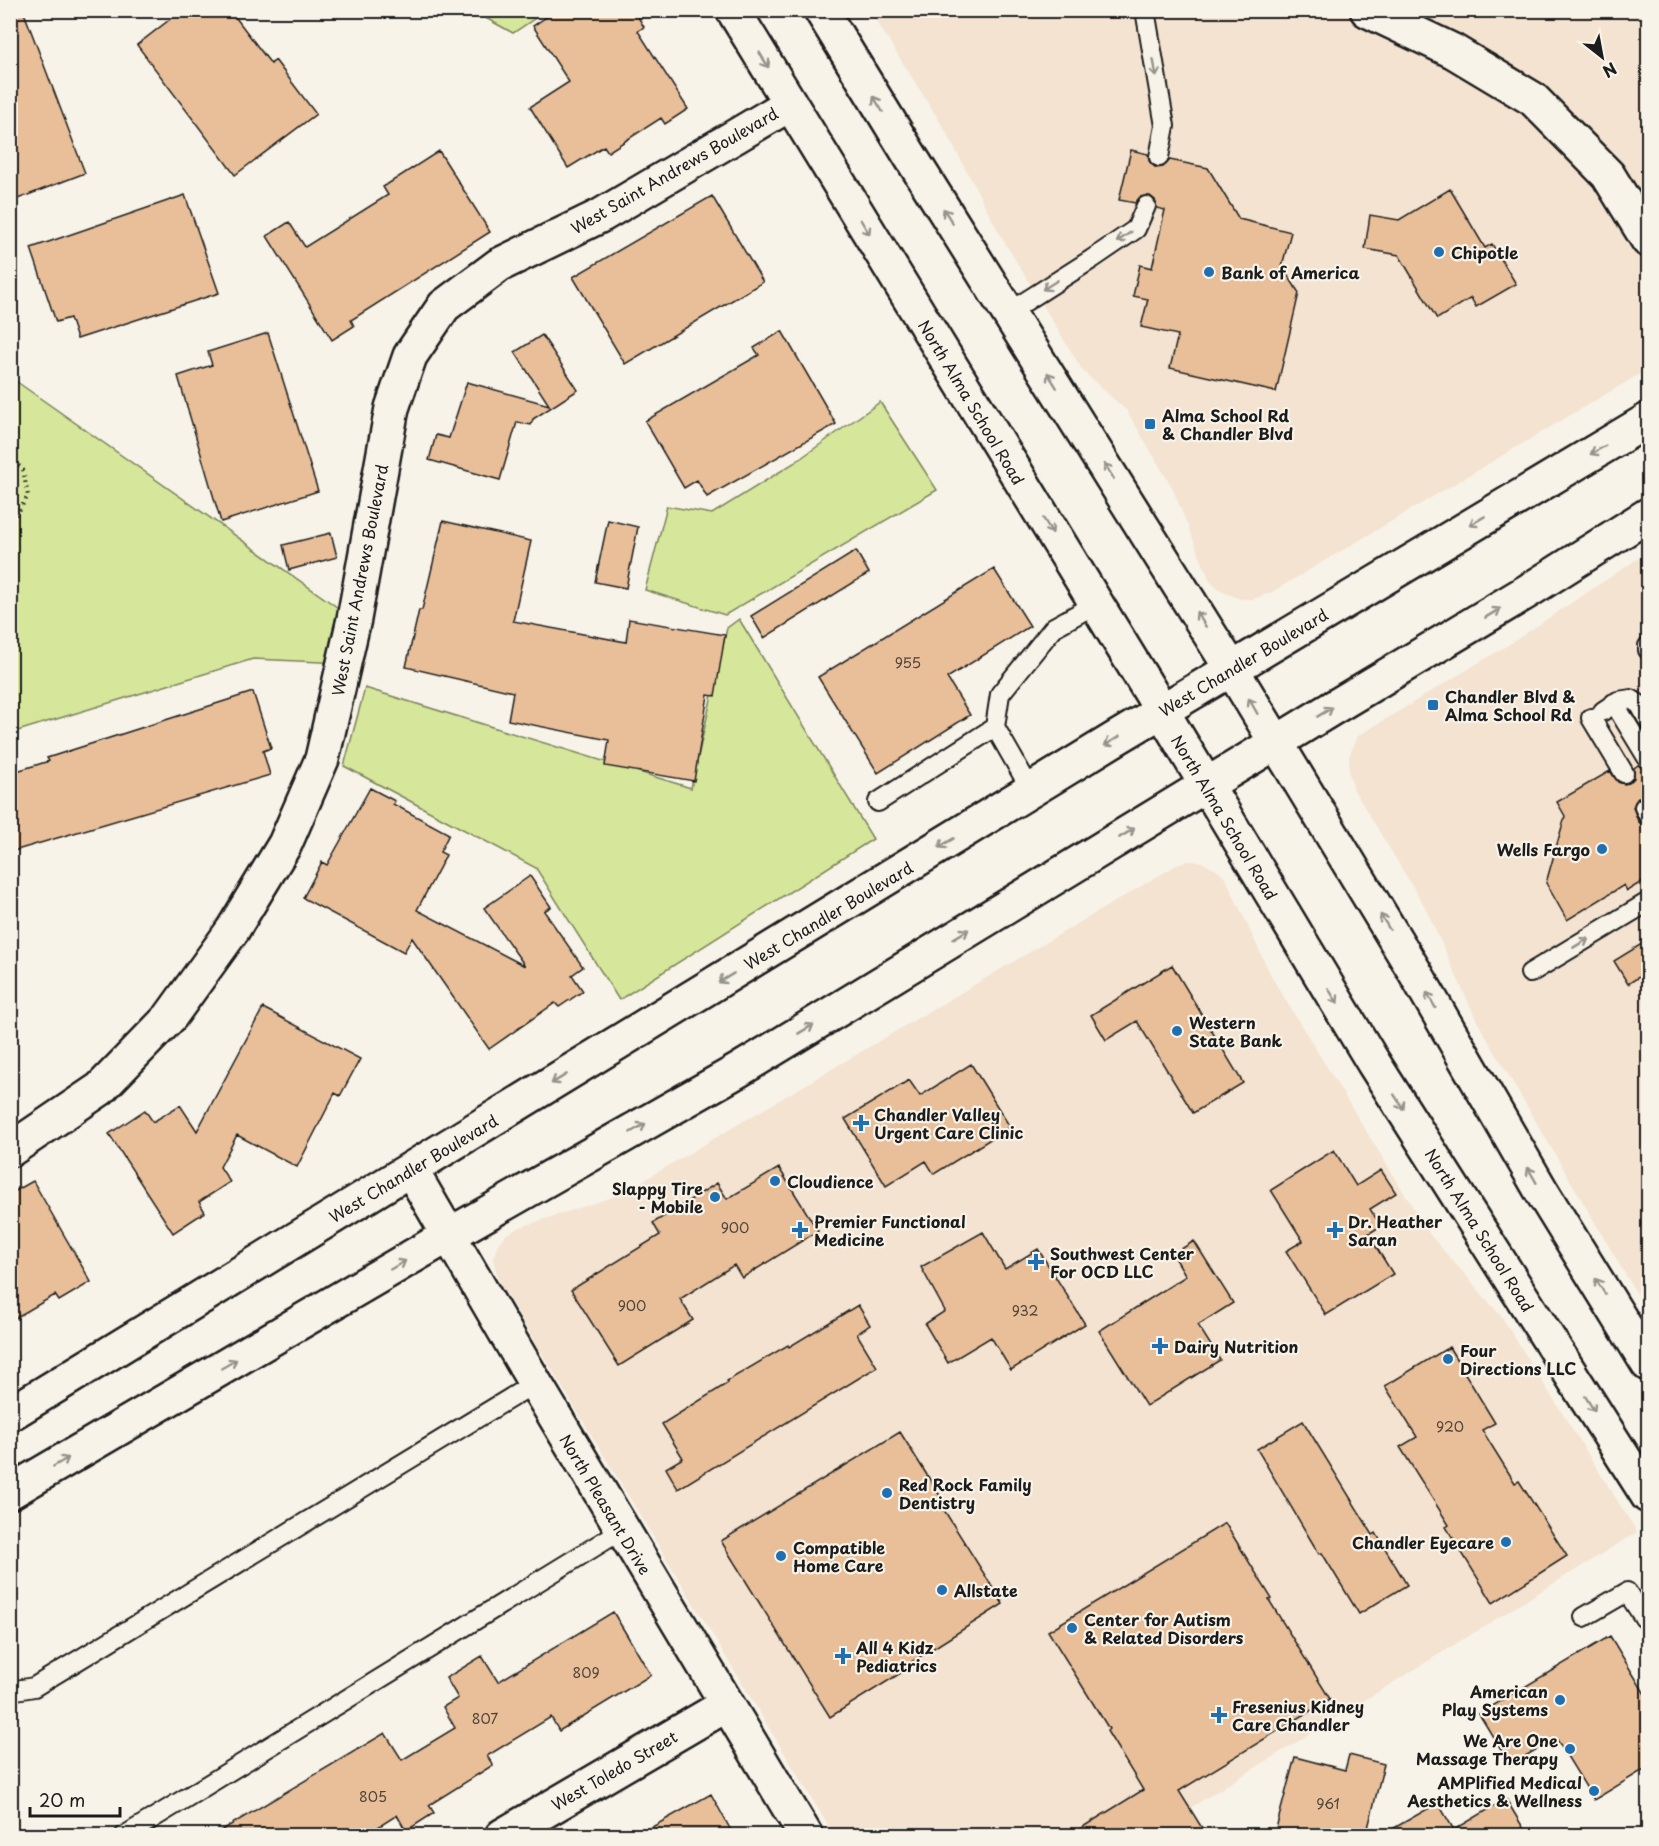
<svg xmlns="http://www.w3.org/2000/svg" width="1659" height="1846" font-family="'Playpen Sans',sans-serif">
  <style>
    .built { fill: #f3e3d0 }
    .green { fill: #d6e69a; stroke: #79815b; stroke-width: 1.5 }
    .building { fill: #e9bf99; stroke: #1c1c1c; stroke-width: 1.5 }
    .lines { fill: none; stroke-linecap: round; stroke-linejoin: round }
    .service-casing { stroke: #1c1c1c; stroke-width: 22 }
    .minor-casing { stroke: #1c1c1c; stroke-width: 38 }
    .secondary-casing { stroke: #1c1c1c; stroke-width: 38 }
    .path { stroke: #1c1c1c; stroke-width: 4; stroke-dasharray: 1.5 4.5; stroke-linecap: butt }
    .service { stroke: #f7f3e8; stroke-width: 18 }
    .minor { stroke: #f7f3e8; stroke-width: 33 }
    .secondary { stroke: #f7f3e8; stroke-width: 33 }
    .oneway { stroke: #94928c }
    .poi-dot { fill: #1f6fb2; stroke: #f7f3e8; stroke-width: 2 }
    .labels { text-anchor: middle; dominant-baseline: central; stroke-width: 4.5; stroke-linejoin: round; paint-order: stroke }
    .number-label { font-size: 14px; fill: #4f453b }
    .street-label { font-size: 16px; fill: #1c1c1c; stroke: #f7f3e8 }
    .poi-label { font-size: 16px; font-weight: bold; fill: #1c1c1c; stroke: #f7f3e8; text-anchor: start }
  </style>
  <rect width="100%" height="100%" fill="#f7f3e8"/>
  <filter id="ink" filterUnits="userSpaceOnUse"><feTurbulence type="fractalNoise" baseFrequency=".0167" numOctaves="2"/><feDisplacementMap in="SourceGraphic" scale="12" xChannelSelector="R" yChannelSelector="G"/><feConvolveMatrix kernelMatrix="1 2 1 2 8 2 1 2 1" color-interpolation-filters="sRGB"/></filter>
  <g filter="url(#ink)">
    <path class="built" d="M 870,11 L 1648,11 L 1648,369 L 1272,592 L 1253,599 L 1240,599 L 1219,590 L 1210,581 L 1172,487 L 1127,411 L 1083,371 L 1002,238 L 944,128 Z
      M 1648,552 L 1648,1313 L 1477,1021 L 1424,905 L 1354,790 L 1349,773 L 1349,756 L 1358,736 L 1513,642 Z
      M 1189,861 L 1201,862 L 1216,870 L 1225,877 L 1272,978 L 1430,1235 L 1501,1316 L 1637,1532 L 1146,1835 L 834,1835 L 500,1284 L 493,1259 L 498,1244 L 507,1234 L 521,1227 L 619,1195 L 1177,865 Z"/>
    <path class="green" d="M 473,11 L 546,11 L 513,33 Z
      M 10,377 L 354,619 L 343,663 L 253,659 L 11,733 Z
      M 880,402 L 937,490 L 725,615 L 645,590 L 667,506 L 712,514 L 794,463 Z
      M 739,619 L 873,839 L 619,1000 L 536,868 L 344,766 L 365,688 L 691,788 L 727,628 Z"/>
    <path class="building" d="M 10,10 L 23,10 L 85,173 L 10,202 Z
      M 182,10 L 230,10 L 271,64 L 275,60 L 316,114 L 235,175 L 137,45 Z
      M 557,10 L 634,10 L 644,27 L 638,31 L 688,109 L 665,124 L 661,118 L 608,152 L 604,146 L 568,168 L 530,107 L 569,82 L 533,26 Z
      M 1131,150 L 1148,154 L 1149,161 L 1156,168 L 1163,167 L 1170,160 L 1208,168 L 1239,219 L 1291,232 L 1282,266 L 1299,293 L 1276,392 L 1170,368 L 1178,335 L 1141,327 L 1148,299 L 1133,296 L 1140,265 L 1152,268 L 1165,210 L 1157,208 L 1155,200 L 1150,196 L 1140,197 L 1135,203 L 1119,200 Z
      M 439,151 L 490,232 L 351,320 L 354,326 L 332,340 L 267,236 L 289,222 L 305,247 L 388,195 L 383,187 Z
      M 1450,189 L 1485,248 L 1492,244 L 1516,284 L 1476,307 L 1471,298 L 1437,319 L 1399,255 L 1365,249 L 1370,215 L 1399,220 Z
      M 185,195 L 219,293 L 77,339 L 70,318 L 56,322 L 31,248 Z
      M 712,196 L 763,282 L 625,364 L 573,277 Z
      M 782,331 L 836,424 L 707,497 L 697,480 L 684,488 L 645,421 L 759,355 L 754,348 Z
      M 268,333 L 318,491 L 221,522 L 178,376 L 212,365 L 208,352 Z
      M 542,335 L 578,390 L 533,419 L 531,425 L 517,422 L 500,480 L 429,460 L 436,435 L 449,438 L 467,382 L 549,405 L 515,352 Z
      M 608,520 L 638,527 L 626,588 L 595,582 Z
      M 443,521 L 531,541 L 513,621 L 626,642 L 629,619 L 725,635 L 715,696 L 708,695 L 694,781 L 605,766 L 609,740 L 508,720 L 513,692 L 406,667 L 419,610 L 422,610 Z
      M 331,533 L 337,557 L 289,570 L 283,545 Z
      M 856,551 L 869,573 L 764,638 L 751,616 Z
      M 994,569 L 1030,626 L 947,678 L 970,715 L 878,773 L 818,677 Z
      M 253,692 L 271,748 L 263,751 L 270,775 L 10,852 L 10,773 L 49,761 L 47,758 Z
      M 1638,765 L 1643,769 L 1648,770 L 1648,797 L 1638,797 L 1633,807 L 1638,821 L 1642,825 L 1648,826 L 1648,878 L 1627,891 L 1624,885 L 1567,920 L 1546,883 L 1565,816 L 1557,802 L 1610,771 L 1618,782 L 1624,784 L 1629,783 L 1634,778 L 1634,768 Z
      M 370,788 L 395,801 L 393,804 L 449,834 L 440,852 L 446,855 L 417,910 L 525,966 L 484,908 L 530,876 L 551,907 L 544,911 L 583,967 L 572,975 L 583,991 L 559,1007 L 555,1003 L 489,1049 L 412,938 L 404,952 L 303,898 L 322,862 L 327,865 Z
      M 1648,940 L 1648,971 L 1628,984 L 1614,961 Z
      M 1172,965 L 1243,1083 L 1193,1113 L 1137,1021 L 1106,1040 L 1091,1015 Z
      M 263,1008 L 360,1059 L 340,1096 L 335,1093 L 297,1167 L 237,1135 L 220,1167 L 230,1182 L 199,1202 L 205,1212 L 173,1233 L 109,1134 L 145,1110 L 153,1122 L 180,1105 L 197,1131 Z
      M 971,1064 L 1010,1127 L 934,1174 L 926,1161 L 886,1186 L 845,1119 L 909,1080 L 920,1096 Z
      M 1334,1150 L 1356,1186 L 1381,1170 L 1396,1193 L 1370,1209 L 1381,1226 L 1368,1234 L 1393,1274 L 1326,1315 L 1286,1251 L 1303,1241 L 1271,1190 Z
      M 779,1168 L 818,1231 L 742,1278 L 734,1265 L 680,1299 L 693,1320 L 619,1366 L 571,1290 L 660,1235 L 653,1223 L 717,1183 L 727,1199 Z
      M 33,1181 L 91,1282 L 59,1301 L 55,1295 L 10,1321 L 10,1194 Z
      M 983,1232 L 1005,1269 L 1038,1249 L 1085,1324 L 1011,1370 L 991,1337 L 948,1363 L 925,1324 L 945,1311 L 921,1267 Z
      M 1194,1241 L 1233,1303 L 1198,1325 L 1220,1360 L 1146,1406 L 1099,1331 L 1186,1276 L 1173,1254 Z
      M 858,1305 L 870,1325 L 857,1334 L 877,1367 L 678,1489 L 666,1468 L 683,1458 L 662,1424 L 728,1383 L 727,1381 L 788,1345 L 789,1347 Z
      M 1449,1347 L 1495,1423 L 1482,1430 L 1515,1483 L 1519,1481 L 1567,1556 L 1493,1603 L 1446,1527 L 1449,1525 L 1400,1447 L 1417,1437 L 1385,1386 Z
      M 1303,1421 L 1373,1535 L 1376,1533 L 1407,1585 L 1359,1614 L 1322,1553 L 1319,1554 L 1257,1449 Z
      M 900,1432 L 947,1507 L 944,1510 L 1003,1604 L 902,1668 L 904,1671 L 830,1717 L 721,1541 Z
      M 1225,1523 L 1272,1599 L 1269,1600 L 1330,1699 L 1179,1791 L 1207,1836 L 1068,1836 L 1143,1790 L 1107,1731 L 1109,1729 L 1048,1631 Z
      M 613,1612 L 651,1675 L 559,1731 L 551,1717 L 487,1756 L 493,1765 L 429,1805 L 434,1813 L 406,1831 L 397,1815 L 364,1836 L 212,1836 L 385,1733 L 402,1760 L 455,1728 L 443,1707 L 458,1698 L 446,1678 L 482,1656 L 498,1682 Z
      M 1610,1636 L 1648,1699 L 1648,1767 L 1594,1800 L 1556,1738 L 1510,1765 L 1479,1714 Z
      M 1349,1755 L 1384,1764 L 1366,1836 L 1274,1836 L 1295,1757 L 1345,1770 Z
      M 711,1794 L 734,1836 L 636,1836 Z
      M 1506,1799 L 1528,1836 L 1380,1836 L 1438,1803 L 1454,1830 Z"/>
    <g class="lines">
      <g class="service-casing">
        <path id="service" d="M 1145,10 L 1165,126 L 1159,157
          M 1009,312 L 1092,259 L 1136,229 L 1146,206
          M 1648,646 L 1648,650
          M 1614,703 L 1648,759
          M 1603,711 L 1618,701 L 1631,699 L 1640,705 L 1648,720
          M 1591,718 L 1624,773
          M 1031,790 L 995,727 L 1000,694 L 1054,627 L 1096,604
          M 878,802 L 995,727
          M 1644,807 L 1648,815
          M 1530,973 L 1648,902
          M 1584,1617 L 1627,1592 L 1644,1618
          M 10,1691 L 34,1687 L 535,1383
          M 124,1836 L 622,1530"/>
      </g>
      <g class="minor-casing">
        <path id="minor" d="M 1367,10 L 1453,51 L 1533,99 L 1608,175 L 1648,240
          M 10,1150 L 100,1089 L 170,1017 L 232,931 L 285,844 L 322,759 L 354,619 L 392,408 L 410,356 L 444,306 L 499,265 L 602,215 L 790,104
          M 411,1170 L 535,1383 L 806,1836
          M 502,1836 L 726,1705"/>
      </g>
      <g class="secondary-casing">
        <path id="secondary" d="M 733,10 L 1162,711 L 1373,1062 L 1648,1496
          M 821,10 L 909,154 L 1231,668 L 1415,972 L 1542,1192 L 1648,1364
          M 10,1414 L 1113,740 L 1648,420
          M 10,1492 L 449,1235 L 739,1070 L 1331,709 L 1528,591 L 1648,515"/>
      </g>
      <path class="path" d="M 10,457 L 23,470 L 28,496 L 10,525"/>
      <use href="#service" class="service"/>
      <use href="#minor" class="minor"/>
      <use href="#secondary" class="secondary"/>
    </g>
    <defs><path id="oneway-shaft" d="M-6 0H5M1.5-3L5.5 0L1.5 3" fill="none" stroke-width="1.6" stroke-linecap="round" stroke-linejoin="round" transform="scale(1.5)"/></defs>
    <g class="oneway">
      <use href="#oneway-shaft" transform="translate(764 60) rotate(59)"/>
      <use href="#oneway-shaft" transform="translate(1155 68) rotate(80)"/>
      <use href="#oneway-shaft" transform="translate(878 104) rotate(-121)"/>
      <use href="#oneway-shaft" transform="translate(948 216) rotate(-122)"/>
      <use href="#oneway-shaft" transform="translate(865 227) rotate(59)"/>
      <use href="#oneway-shaft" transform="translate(1124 237) rotate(145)"/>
      <use href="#oneway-shaft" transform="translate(1050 285) rotate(148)"/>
      <use href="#oneway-shaft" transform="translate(1052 380) rotate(-122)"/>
      <use href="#oneway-shaft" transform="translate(1598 450) rotate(150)"/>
      <use href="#oneway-shaft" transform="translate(1109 471) rotate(-122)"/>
      <use href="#oneway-shaft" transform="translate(1477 521) rotate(149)"/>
      <use href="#oneway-shaft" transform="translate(1048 526) rotate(58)"/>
      <use href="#oneway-shaft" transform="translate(1493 613) rotate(-31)"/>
      <use href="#oneway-shaft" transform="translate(1201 619) rotate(-122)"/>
      <use href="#oneway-shaft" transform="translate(1253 706) rotate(-120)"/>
      <use href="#oneway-shaft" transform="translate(1325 712) rotate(-31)"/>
      <use href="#oneway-shaft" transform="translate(1112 741) rotate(148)"/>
      <use href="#oneway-shaft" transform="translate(1127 833) rotate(-31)"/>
      <use href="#oneway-shaft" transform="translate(946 843) rotate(149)"/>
      <use href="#oneway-shaft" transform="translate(1385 922) rotate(-121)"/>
      <use href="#oneway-shaft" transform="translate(961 934) rotate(-31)"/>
      <use href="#oneway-shaft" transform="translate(1581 943) rotate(-31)"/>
      <use href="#oneway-shaft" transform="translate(726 978) rotate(149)"/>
      <use href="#oneway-shaft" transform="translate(1333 996) rotate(58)"/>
      <use href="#oneway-shaft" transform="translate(1431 1000) rotate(-120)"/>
      <use href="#oneway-shaft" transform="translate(806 1029) rotate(-31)"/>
      <use href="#oneway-shaft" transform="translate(559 1079) rotate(149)"/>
      <use href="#oneway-shaft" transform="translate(1399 1102) rotate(57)"/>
      <use href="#oneway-shaft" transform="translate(638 1128) rotate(-30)"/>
      <use href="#oneway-shaft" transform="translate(1532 1175) rotate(-120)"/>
      <use href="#oneway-shaft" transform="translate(398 1265) rotate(-30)"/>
      <use href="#oneway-shaft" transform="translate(1600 1286) rotate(-122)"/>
      <use href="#oneway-shaft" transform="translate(229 1364) rotate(-30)"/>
      <use href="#oneway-shaft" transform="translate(1590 1404) rotate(58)"/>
      <use href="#oneway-shaft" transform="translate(61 1462) rotate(-30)"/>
    </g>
  </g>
  <g class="poi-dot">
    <circle cx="1439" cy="252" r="6"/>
    <circle cx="1209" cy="272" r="6"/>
    <rect x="1144" y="418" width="12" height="12" rx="3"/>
    <rect x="1427" y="699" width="12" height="12" rx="3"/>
    <circle cx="1602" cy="849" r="6"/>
    <circle cx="1177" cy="1031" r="6"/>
    <path d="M858 1114h6v6h6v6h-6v6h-6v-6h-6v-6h6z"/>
    <circle cx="775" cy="1181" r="6"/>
    <circle cx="715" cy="1197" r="6"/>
    <path d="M797 1221h6v6h6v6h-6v6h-6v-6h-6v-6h6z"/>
    <path d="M1332 1221h6v6h6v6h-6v6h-6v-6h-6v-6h6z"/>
    <path d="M1033 1253h6v6h6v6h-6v6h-6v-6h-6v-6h6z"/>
    <path d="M1157 1337h6v6h6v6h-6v6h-6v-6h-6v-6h6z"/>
    <circle cx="1448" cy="1359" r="6"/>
    <circle cx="887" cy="1493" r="6"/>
    <circle cx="1506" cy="1542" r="6"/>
    <circle cx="781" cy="1556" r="6"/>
    <circle cx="942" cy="1590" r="6"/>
    <circle cx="1072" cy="1628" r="6"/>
    <path d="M840 1647h6v6h6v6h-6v6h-6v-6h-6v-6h6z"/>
    <circle cx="1560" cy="1700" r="6"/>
    <path d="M1216 1706h6v6h6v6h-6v6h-6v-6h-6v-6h6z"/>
    <circle cx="1570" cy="1749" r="6"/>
    <circle cx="1594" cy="1791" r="6"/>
  </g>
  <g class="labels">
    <g class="number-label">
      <text x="908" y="662">955</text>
      <text x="735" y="1227">900</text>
      <text x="632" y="1305">900</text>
      <text x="1025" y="1310">932</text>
      <text x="1450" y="1426">920</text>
      <text x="586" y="1672">809</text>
      <text x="485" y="1718">807</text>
      <text x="373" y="1796">805</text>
      <text x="1328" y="1803">961</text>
    </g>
    <g class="street-label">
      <text transform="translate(674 170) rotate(-30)">West Saint Andrews Boulevard</text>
      <text transform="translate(972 402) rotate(59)">North Alma School Road</text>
      <text transform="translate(359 580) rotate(-79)">West Saint Andrews Boulevard</text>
      <text transform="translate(1243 662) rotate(-31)">West Chandler Boulevard</text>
      <text transform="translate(1225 817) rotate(59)">North Alma School Road</text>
      <text transform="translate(828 915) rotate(-31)">West Chandler Boulevard</text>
      <text transform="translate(413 1168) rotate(-31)">West Chandler Boulevard</text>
      <text transform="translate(1480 1230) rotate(58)">North Alma School Road</text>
      <text transform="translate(606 1504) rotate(59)">North Pleasant Drive</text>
      <text transform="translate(614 1770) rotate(-30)">West Toledo Street</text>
    </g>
    <g class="poi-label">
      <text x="1451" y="252">Chipotle</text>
      <text x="1221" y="272">Bank of America</text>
      <text x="1162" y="415">Alma School Rd<tspan x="1162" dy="18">&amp; Chandler Blvd</tspan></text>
      <text x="1445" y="696">Chandler Blvd &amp;<tspan x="1445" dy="18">Alma School Rd</tspan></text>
      <text x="1590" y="849" text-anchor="end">Wells Fargo</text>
      <text x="1189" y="1022">Western<tspan x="1189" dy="18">State Bank</tspan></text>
      <text x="874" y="1114">Chandler Valley<tspan x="874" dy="18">Urgent Care Clinic</tspan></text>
      <text x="787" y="1181">Cloudience</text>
      <text x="703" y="1188" text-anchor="end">Slappy Tire<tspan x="703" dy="18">- Mobile</tspan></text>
      <text x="814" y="1221">Premier Functional<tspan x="814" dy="18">Medicine</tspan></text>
      <text x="1348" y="1221">Dr. Heather<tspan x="1348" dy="18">Saran</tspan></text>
      <text x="1050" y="1253">Southwest Center<tspan x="1050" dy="18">For OCD LLC</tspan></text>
      <text x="1174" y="1346">Dairy Nutrition</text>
      <text x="1460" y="1350">Four<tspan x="1460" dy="18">Directions LLC</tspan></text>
      <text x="899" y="1484">Red Rock Family<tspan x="899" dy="18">Dentistry</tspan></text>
      <text x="1494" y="1542" text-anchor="end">Chandler Eyecare</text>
      <text x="793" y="1547">Compatible<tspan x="793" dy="18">Home Care</tspan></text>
      <text x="954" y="1590">Allstate</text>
      <text x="1084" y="1619">Center for Autism<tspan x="1084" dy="18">&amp; Related Disorders</tspan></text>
      <text x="856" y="1647">All 4 Kidz<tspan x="856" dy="18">Pediatrics</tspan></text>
      <text x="1548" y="1691" text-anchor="end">American<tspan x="1548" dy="18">Play Systems</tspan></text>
      <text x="1232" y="1706">Fresenius Kidney<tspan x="1232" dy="18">Care Chandler</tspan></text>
      <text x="1558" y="1740" text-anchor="end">We Are One<tspan x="1558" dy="18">Massage Therapy</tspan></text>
      <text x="1582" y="1782" text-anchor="end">AMPlified Medical<tspan x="1582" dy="18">Aesthetics &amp; Wellness</tspan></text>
    </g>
  </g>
  <rect width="1659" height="1846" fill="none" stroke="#f7f3e8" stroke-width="36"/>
  <rect x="18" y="18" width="1623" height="1810" fill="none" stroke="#1c1c1c" stroke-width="2" filter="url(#ink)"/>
  <g transform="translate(1602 57) rotate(149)" stroke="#f7f3e8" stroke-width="4.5" paint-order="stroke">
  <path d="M0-4.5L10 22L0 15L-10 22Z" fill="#1c1c1c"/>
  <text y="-9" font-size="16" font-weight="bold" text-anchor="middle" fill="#1c1c1c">N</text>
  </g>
  <path d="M30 1807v9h90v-9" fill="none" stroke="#1c1c1c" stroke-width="3"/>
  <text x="39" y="1807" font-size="18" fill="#1c1c1c" stroke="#f7f3e8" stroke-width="4.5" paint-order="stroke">20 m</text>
</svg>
